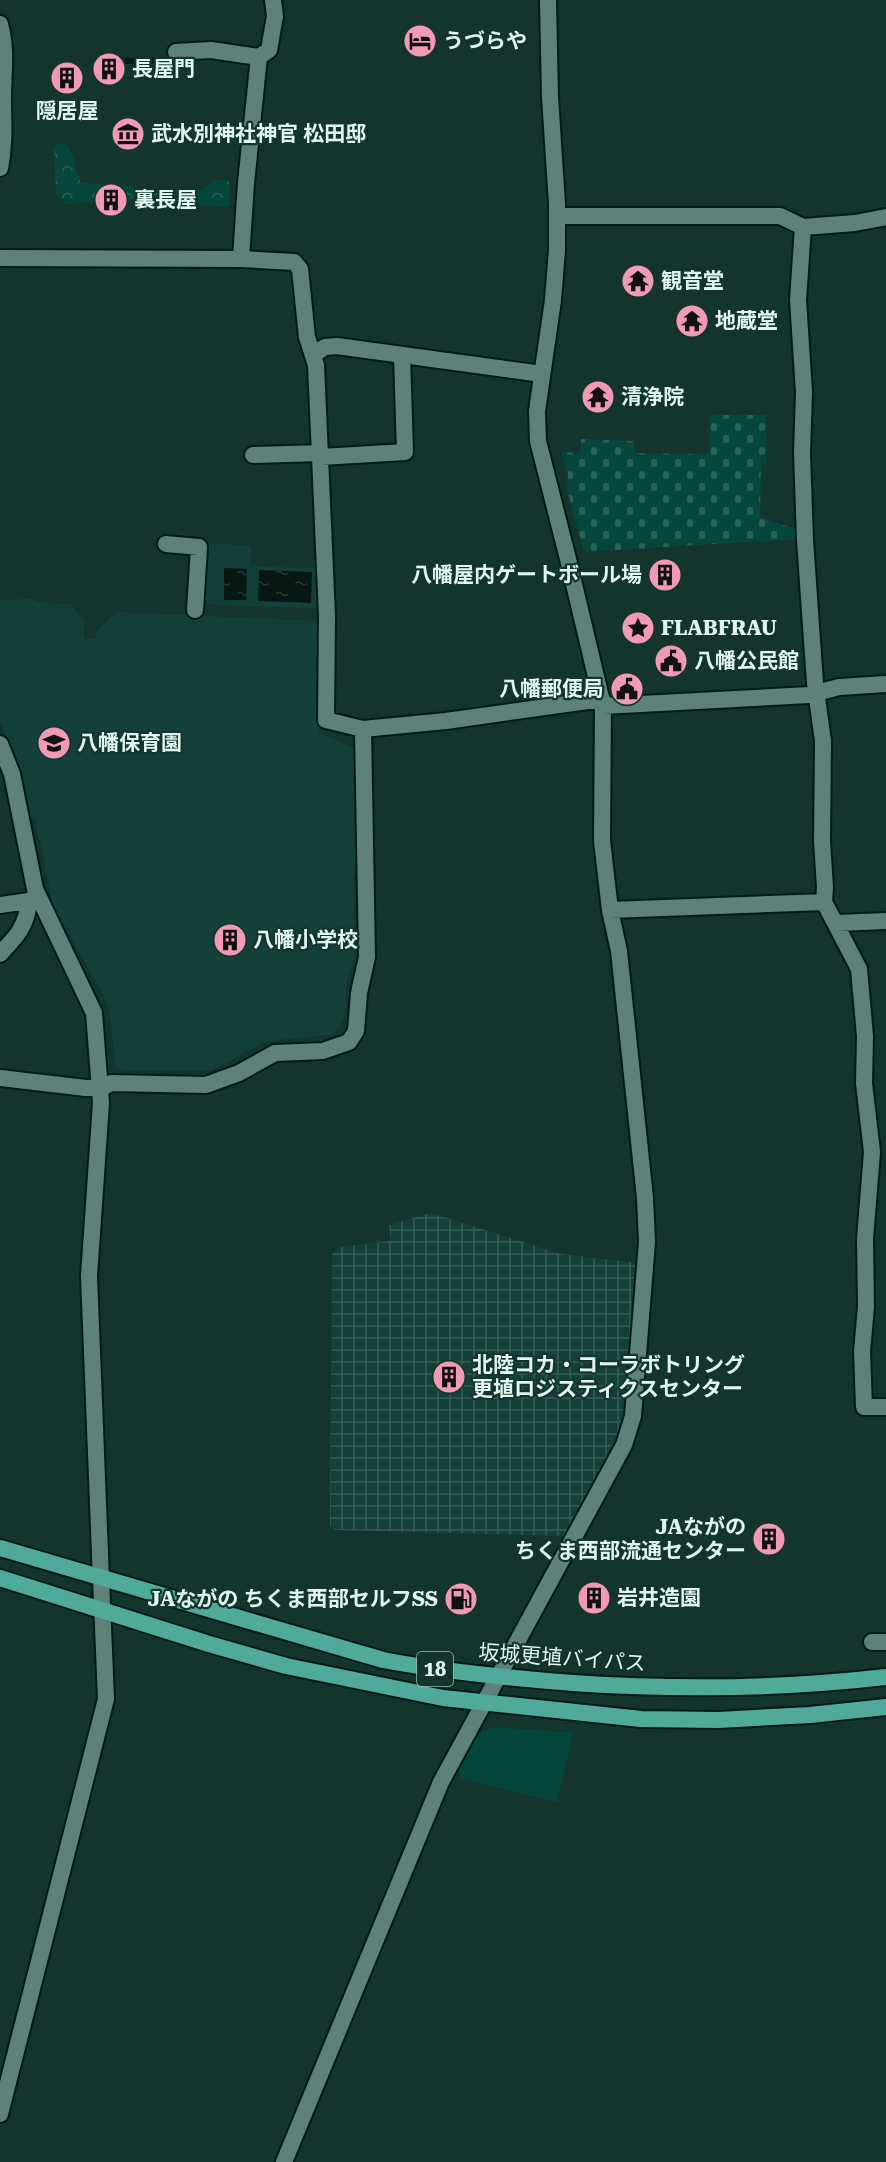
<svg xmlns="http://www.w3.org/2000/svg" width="886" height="2162" font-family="'Roboto Serif','Noto Sans JP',serif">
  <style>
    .built { fill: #134139 }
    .industrial { fill: url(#industrial-grid) }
    .green { fill: #06473d }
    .forest { fill: url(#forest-crowns) }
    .cemetery { fill: url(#cemetery-stones) }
    .water { fill: url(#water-ripples) }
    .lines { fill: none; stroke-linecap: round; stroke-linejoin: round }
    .minor-casing { stroke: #021b17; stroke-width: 20 }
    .tertiary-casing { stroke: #021b17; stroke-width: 20 }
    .trunk-casing { stroke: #021b17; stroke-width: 20 }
    .minor { stroke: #5e8179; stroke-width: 16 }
    .tertiary { stroke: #5e8179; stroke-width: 16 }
    .trunk { stroke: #50aa99; stroke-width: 16 }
    .labels { text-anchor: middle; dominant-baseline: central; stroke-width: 4.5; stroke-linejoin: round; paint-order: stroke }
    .shield { fill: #13352e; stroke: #a3bbb5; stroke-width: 1.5 }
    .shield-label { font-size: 20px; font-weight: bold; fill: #e1f4ef }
    .poi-label { font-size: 21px; font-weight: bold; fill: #e1f4ef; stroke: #13352e; text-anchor: start }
    .street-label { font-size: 21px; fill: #e1f4ef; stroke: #13352e }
  </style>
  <defs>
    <pattern id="industrial-grid" width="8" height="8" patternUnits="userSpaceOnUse" patternTransform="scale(1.5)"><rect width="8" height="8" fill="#134139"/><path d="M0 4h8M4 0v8" fill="none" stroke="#355d56"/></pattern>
    <pattern id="forest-crowns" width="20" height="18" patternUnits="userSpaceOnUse" patternTransform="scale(1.5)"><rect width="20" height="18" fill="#06473d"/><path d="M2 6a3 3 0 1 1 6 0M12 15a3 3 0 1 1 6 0" fill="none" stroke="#2a6259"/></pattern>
    <pattern id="cemetery-stones" width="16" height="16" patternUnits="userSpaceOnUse" patternTransform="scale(1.5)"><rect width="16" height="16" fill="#06473d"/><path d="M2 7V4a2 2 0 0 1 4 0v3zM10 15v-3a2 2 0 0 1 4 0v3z" fill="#2a6259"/></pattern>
    <pattern id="water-ripples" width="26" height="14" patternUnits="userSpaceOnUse" patternTransform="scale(1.5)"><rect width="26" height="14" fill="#071714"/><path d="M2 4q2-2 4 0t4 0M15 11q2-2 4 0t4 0" fill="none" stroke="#2b3936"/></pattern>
  </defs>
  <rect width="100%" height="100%" fill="#13352e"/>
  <path class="built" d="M 208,543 L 251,546 L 250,564 L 262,567 L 321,568 L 323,609 L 201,604 Z
    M 30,599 L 44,603 L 70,604 L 84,620 L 84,639 L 96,638 L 96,632 L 116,612 L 318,621 L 322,626 L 319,733 L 355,748 L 359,875 L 354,875 L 355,957 L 346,984 L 346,1009 L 344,1019 L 338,1028 L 330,1035 L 267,1041 L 210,1071 L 123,1070 L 115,1064 L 110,1012 L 104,996 L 53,906 L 35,817 L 28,818 L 18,764 L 0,722 L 0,600 Z"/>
  <path class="industrial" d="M 431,1213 L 561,1254 L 637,1263 L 622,1422 L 616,1444 L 567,1536 L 334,1530 L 330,1526 L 332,1254 L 339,1247 L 391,1241 L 389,1225 Z"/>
  <path class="green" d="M 495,1727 L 573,1733 L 557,1802 L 462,1779 L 458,1771 L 460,1764 L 477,1736 L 483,1730 Z"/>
  <path class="forest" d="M 58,144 L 67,145 C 75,157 75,170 81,183 L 103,185 L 104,190 L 97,202 L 66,204 L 56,194 L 54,148 Z
    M 216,179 L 229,181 L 230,204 L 227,207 L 126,200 L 119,195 L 117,190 L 122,185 C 145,188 183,198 205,188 C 209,186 212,182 216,179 Z"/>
  <path class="cemetery" d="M 710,415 L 766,415 L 767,464 L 761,464 L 760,517 L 798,530 L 799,539 L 584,552 L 567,489 L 568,474 L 561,452 L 580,453 L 581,439 L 634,441 L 635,453 L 709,454 Z"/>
  <path class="water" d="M 174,57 L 174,63 L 125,64 L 125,58 Z
    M 224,568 L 247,569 L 246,600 L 224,600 Z
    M 259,570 L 312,572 L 311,603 L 258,601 Z"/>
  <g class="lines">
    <g class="minor-casing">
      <path id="minor" d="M 273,0 L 275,16 L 269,50 L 259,57 L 246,183 L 241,259 L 294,262 L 300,269 L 307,337 L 316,365 L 327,616 L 326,720 L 363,729 L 446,721 L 602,699
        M 0,24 C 7,50 3,72 3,98 C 3,122 5,144 0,168
        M 176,52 L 211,50 L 259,57
        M 557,216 L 780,216 L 803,227 L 855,223 L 886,217
        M 803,227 L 798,300 L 804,392 L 802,453 L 805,540 L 815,683 L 823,741 L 822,842 L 825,887 L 824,902 L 859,969 L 865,1036 L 864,1083 L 872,1152 L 865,1239 L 866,1307 L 862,1351 L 864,1407 L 886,1407
        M 0,258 L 241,259
        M 313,355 L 325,347 L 337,346 L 542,374
        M 253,455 L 320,453
        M 321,457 L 405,452 L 402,356
        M 166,544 L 199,547 L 195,610
        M 603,706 L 809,695 L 839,687 L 886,684
        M 0,744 L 12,774 L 35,889 L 94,1013 L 101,1103 L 89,1276 L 101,1579
        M 0,905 L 29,901
        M 610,910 L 824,902
        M 837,923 L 886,921
        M 0,954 C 16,937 27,926 29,901 L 38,896
        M 0,1078 L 86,1088 L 102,1088
        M 872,1642 L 886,1642
        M 284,2162 L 441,1782 L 624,1445 L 633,1416 L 647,1242 L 645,1198 L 619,951 L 610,910 L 602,841 L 603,706 L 568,559 L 538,441 L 537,411 L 553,300 L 557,250 L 557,204 L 550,97 L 548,0"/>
    </g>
    <g class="tertiary-casing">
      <path id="tertiary" d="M 102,1088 L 111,1083 L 206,1085 L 239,1073 L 275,1053 L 323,1051 L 349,1042 L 356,1031 L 359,993 L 367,957 L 363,729
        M 0,2114 L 106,1699 L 101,1579"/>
    </g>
    <g class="trunk-casing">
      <path id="trunk" d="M 0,1548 L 383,1660 C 446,1672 509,1678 573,1683 C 678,1690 782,1689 886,1677
        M 0,1578 L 209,1644 L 286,1666 L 443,1698 L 641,1719 L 718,1720 L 810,1715 L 886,1707"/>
    </g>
    <use href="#minor" class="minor"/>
    <use href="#tertiary" class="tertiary"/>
    <use href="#trunk" class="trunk"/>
  </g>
  <defs>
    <g id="hotel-disc" transform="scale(1.725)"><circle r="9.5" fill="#f09ab6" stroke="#13352e"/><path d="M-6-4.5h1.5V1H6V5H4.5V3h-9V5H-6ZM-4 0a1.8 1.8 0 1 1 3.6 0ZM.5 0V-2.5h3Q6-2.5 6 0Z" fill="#111"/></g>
    <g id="building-disc" transform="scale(1.725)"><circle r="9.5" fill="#f09ab6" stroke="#13352e"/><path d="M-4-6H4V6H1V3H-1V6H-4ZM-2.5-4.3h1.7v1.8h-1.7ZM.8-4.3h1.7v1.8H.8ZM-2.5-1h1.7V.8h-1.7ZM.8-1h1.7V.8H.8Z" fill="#111"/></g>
    <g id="museum-disc" transform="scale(1.725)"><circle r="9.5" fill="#f09ab6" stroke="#13352e"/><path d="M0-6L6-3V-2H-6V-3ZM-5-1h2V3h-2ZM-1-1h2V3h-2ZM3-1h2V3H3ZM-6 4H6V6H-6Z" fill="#111"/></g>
    <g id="temple-disc" transform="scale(1.725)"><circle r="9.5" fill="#f09ab6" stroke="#13352e"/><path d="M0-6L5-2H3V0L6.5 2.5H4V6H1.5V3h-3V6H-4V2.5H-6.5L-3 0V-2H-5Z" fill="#111"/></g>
    <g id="sight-disc" transform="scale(1.725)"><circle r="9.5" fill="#f09ab6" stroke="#13352e"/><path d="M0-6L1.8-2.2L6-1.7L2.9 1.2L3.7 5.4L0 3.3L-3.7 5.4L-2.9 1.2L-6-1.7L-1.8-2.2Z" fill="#111"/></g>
    <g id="civic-disc" transform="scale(1.725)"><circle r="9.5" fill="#f09ab6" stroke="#13352e"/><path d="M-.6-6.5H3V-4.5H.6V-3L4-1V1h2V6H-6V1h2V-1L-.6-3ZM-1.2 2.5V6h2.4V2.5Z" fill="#111"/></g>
    <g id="school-disc" transform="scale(1.725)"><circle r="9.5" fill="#f09ab6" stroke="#13352e"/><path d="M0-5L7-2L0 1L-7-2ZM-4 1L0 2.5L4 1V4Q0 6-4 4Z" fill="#111"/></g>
    <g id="fuel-disc" transform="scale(1.725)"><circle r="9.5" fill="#f09ab6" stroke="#13352e"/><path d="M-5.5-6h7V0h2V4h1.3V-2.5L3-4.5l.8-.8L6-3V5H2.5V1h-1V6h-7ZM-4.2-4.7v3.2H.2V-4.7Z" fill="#111"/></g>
  </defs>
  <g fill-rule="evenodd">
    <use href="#hotel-disc" x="420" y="41"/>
    <use href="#building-disc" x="109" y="69"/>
    <use href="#building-disc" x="67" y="78"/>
    <use href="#museum-disc" x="128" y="134"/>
    <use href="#building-disc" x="111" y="200"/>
    <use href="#temple-disc" x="638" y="281"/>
    <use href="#temple-disc" x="692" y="321"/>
    <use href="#temple-disc" x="598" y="397"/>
    <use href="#building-disc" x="665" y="575"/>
    <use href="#sight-disc" x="638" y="628"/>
    <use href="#civic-disc" x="671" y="661"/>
    <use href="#civic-disc" x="627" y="689"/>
    <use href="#school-disc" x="54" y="743"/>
    <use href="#building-disc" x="230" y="940"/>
    <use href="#building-disc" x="449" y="1377"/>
    <use href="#building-disc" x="769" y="1539"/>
    <use href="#building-disc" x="594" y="1598"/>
    <use href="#fuel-disc" x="461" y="1599"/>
  </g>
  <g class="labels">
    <rect class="shield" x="417" y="1652" width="36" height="34" rx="4.5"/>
    <g class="shield-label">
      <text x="435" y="1669">18</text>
    </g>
    <g class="poi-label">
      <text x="443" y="41">うづらや</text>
      <text x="132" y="69">長屋門</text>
      <text x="67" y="111" text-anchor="middle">隠居屋</text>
      <text x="151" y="134">武水別神社神官 松田邸</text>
      <text x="134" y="200">裏長屋</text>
      <text x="661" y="281">観音堂</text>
      <text x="715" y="321">地蔵堂</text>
      <text x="621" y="397">清浄院</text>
      <text x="642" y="575" text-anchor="end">八幡屋内ゲートボール場</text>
      <text x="661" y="628">FLABFRAU</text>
      <text x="694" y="661">八幡公民館</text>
      <text x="604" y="689" text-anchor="end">八幡郵便局</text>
      <text x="77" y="743">八幡保育園</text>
      <text x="253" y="940">八幡小学校</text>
      <text x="472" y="1365">北陸コカ・コーラボトリング<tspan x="472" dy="24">更埴ロジスティクスセンター</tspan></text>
      <text x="746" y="1527" text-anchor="end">JAながの<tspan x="746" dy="24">ちくま西部流通センター</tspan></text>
      <text x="617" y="1598">岩井造園</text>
      <text x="438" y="1599" text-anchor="end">JAながの ちくま西部セルフSS</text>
    </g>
    <g class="street-label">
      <text transform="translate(562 1658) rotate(4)">坂城更埴バイパス</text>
    </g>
  </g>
</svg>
